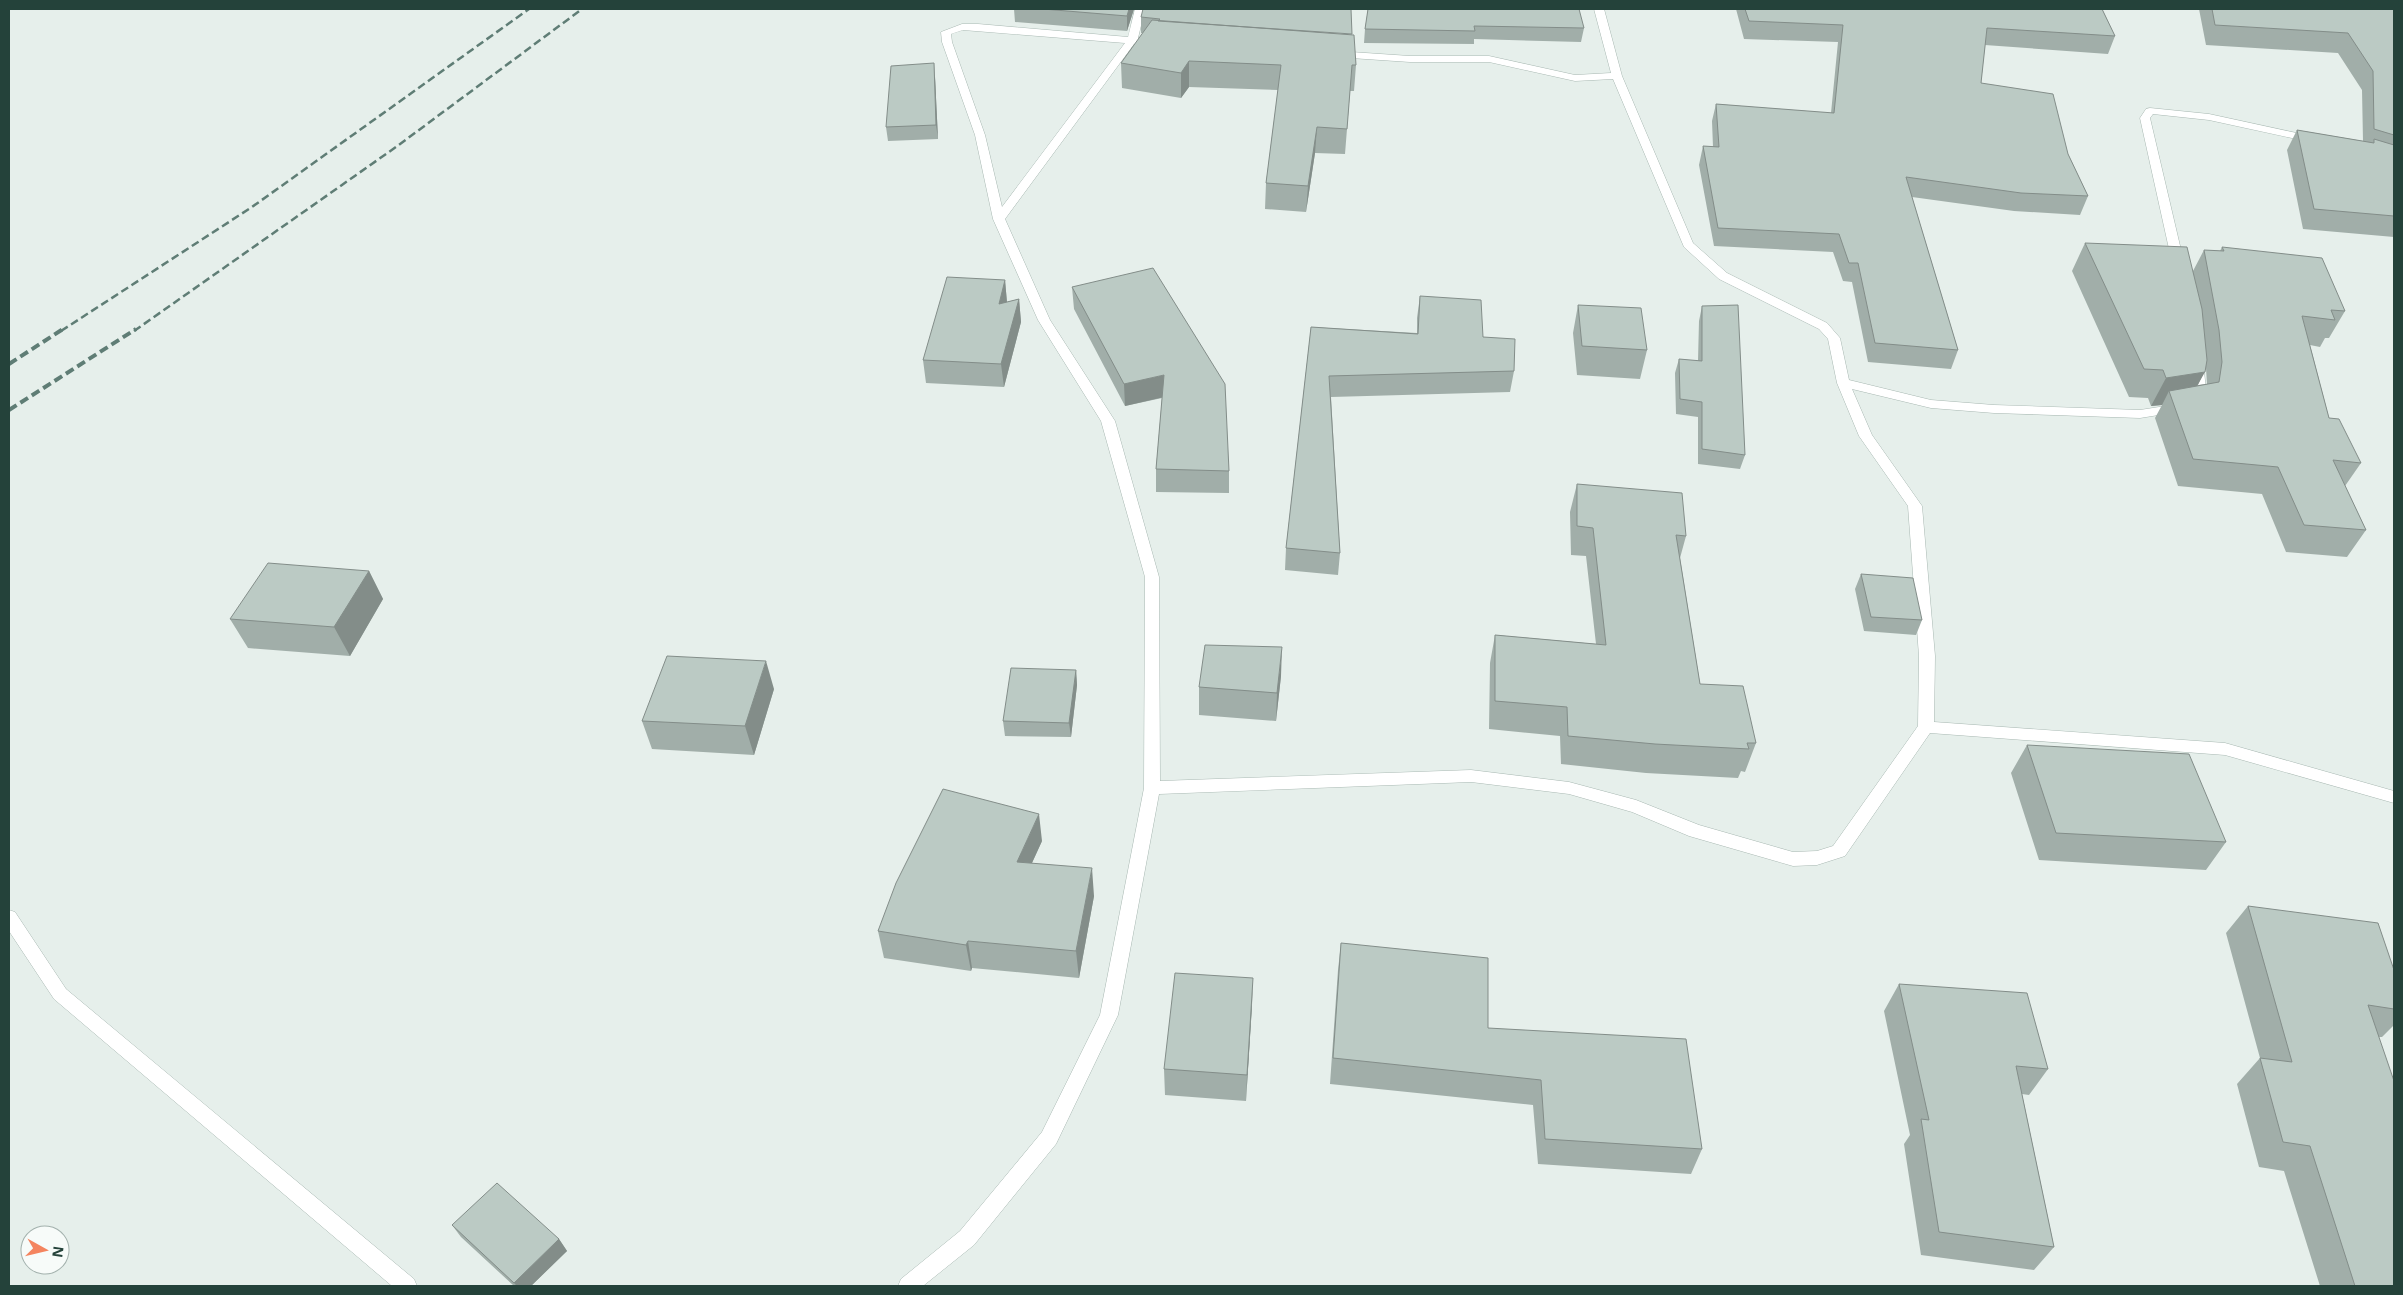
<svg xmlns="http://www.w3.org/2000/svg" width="2403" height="1295" font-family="'Open Sans',sans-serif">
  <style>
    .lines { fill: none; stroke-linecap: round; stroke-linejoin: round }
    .minor-casing { stroke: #a8b8b2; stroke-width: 1 }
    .minor { fill: #fff; fill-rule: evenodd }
    .rail-far1 { stroke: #5f7d75; stroke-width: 2.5; stroke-dasharray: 8 4; stroke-linecap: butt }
    .rail { stroke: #5f7d75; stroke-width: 4; stroke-dasharray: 9 4.5; stroke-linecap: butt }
    .wall { fill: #a1aea9; fill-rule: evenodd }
    .shaded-wall { fill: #838d89 }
    .building { fill: #bbcac4; stroke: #838d89 }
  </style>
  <rect width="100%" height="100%" fill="#e6efeb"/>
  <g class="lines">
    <g class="minor-casing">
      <path id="minor" d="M 1135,9 L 1145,9 L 1138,38 L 1143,41 L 1134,44 L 1005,219 L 1050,320 L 1115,421 L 1159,577 L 1160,781 L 1471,770 L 1569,782 L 1636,800 L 1699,825 L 1793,852 L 1817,851 L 1833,846 L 1918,726 L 1919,656 L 1908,506 L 1859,436 L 1837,383 L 1828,339 L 1819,329 L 1719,279 L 1684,247 L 1613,79 L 1575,81 L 1489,62 L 1410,62 L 1336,57 L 1331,54 L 1336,51 L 1410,56 L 1489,56 L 1575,75 L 1611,73 L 1594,9 L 1604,9 L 1622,76 L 1693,243 L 1727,273 L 1827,323 L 1840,338 L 1849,380 L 1931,400 L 1994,405 L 2140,410 L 2191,402 L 2194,389 L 2191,363 L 2197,359 L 2203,363 L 2206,389 L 2202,408 L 2140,418 L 1994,413 L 1931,408 L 1852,389 L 1872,435 L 1922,506 L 1935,656 L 1934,722 L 2225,743 L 2394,791 L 2394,803 L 2225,755 L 1930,733 L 1845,856 L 1817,865 L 1793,866 L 1689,836 L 1632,812 L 1569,794 L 1471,782 L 1159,794 L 1118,1015 L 1056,1144 L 974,1245 L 923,1286 L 898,1286 L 901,1279 L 960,1231 L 1042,1132 L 1100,1015 L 1144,788 L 1145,577 L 1101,421 L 1038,320 L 993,219 L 975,135 L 942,42 L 941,32 L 962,24 L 978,24 L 1128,37 ZM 963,30 L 1125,43 L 1002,207 L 985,135 L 952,42 L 951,34 Z
        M 2150,108 L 2209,114 L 2315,137 L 2320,140 L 2315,143 L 2209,120 L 2153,114 L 2150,118 L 2185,267 L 2179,271 L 2173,267 L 2140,118 L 2146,109 Z
        M 9,910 L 15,912 L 66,989 L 414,1279 L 417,1286 L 392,1286 L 54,999 L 9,931 Z"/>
    </g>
    <use href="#minor" class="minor"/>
    <path class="rail-far1" d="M 61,331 L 252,207 L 529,9
      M 134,331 L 396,147 L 582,9"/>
    <path class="rail" d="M 9,364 L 63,329
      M 9,410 L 136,329"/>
  </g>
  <path class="wall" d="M 1014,9 L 1134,9 L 1127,31 L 1015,22 Z
    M 1368,9 L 1584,28 L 1581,42 L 1474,39 L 1474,44 L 1364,43 L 1365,29 Z
    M 1736,9 L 2102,9 L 2115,36 L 2108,54 L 1985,45 L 1981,83 L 2068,154 L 2088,196 L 2080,215 L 2014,211 L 1912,197 L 1958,350 L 1951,369 L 1868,362 L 1852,282 L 1843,281 L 1833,252 L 1714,246 L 1699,165 L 1703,146 L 1713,147 L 1712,121 L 1716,104 L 1831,113 L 1838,42 L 1744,39 Z
    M 2199,9 L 2394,9 L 2394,237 L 2303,229 L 2287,150 L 2297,130 L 2363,141 L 2362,90 L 2338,53 L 2206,45 Z
    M 1141,17 L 1352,35 L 1356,65 L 1354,91 L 1350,91 L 1345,154 L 1315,153 L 1306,212 L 1265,209 L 1266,183 L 1278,90 L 1189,87 L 1181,98 L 1122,88 L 1121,63 L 1143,33 L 1141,33 Z
    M 935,77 L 938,139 L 888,141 L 886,127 Z
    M 2085,243 L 2193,271 L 2204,250 L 2220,251 L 2222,247 L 2345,311 L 2329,338 L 2325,338 L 2320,347 L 2310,345 L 2329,418 L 2361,463 L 2345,486 L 2366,530 L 2347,557 L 2286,552 L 2262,494 L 2178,486 L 2155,418 L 2162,405 L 2151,406 L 2148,398 L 2129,397 L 2072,271 ZM 2206,368 L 2207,384 L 2198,385 Z
    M 1005,280 L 1007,302 L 1019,299 L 1021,322 L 1004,387 L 926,383 L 923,360 Z
    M 1072,287 L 1229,471 L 1229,493 L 1156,492 L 1156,469 L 1162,398 L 1125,406 L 1074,309 Z
    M 1420,296 L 1483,337 L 1514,371 L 1510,392 L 1331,397 L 1340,553 L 1338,575 L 1285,570 L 1286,548 L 1311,327 L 1417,333 L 1417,318 Z
    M 1578,305 L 1647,350 L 1640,379 L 1577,375 L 1573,333 Z
    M 1702,306 L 1745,455 L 1740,469 L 1698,464 L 1698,417 L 1676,414 L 1675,373 L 1679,359 L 1698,361 L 1699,321 Z
    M 1577,484 L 1686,536 L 1680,558 L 1700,684 L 1756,743 L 1745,772 L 1741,771 L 1738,778 L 1646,773 L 1561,764 L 1560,736 L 1489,729 L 1490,663 L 1495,635 L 1596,644 L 1586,556 L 1571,555 L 1570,512 Z
    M 369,571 L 383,599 L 350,656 L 248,648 L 230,619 Z
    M 1861,574 L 1922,620 L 1916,635 L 1864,631 L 1855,589 Z
    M 1076,670 L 1077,685 L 1071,737 L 1005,736 L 1003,721 Z
    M 1281,676 L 1276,721 L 1199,715 L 1199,687 Z
    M 774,689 L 754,755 L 652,749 L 642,721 Z
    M 2027,745 L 2226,842 L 2206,870 L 2039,860 L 2011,773 Z
    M 1042,841 L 1032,863 L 1094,896 L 1079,978 L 972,968 L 971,971 L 884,958 L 878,931 Z
    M 2248,906 L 2394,970 L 2394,1025 L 2382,1037 L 2379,1037 L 2394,1286 L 2320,1286 L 2284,1171 L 2259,1167 L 2237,1084 L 2260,1058 L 2226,933 Z
    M 1341,943 L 1488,1028 L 1702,1149 L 1691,1174 L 1538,1164 L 1533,1105 L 1330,1084 L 1338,970 Z
    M 1899,984 L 2048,1069 L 2029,1095 L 2022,1094 L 2054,1247 L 2034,1270 L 1921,1255 L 1904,1144 L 1910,1135 L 1884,1011 Z
    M 1252,1005 L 1246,1101 L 1165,1095 L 1164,1069 Z
    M 452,1225 L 559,1239 L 567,1251 L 531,1286 L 514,1286 L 461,1237 Z"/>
  <path class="shaded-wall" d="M 1129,9 L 1134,9 L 1127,31 L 1127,16 Z
    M 1189,61 L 1189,87 L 1181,98 L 1181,73 Z
    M 934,63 L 935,77 L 938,139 L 936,125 Z
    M 1317,127 L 1315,153 L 1306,212 L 1308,186 Z
    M 1005,280 L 1007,303 L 999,304 Z
    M 1019,299 L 1021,322 L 1004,387 L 1001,364 Z
    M 2205,372 L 2189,400 L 2169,391 L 2162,405 L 2151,406 L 2166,378 Z
    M 1164,375 L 1164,397 L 1125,406 L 1124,384 Z
    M 369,571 L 383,599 L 350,656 L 334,627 Z
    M 1282,647 L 1281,676 L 1276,721 L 1277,693 Z
    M 766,661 L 774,689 L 754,755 L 745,726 Z
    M 1076,670 L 1077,685 L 1071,737 L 1069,723 Z
    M 1039,814 L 1042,841 L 1020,889 L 1017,862 Z
    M 1092,868 L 1094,896 L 1079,978 L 1076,951 Z
    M 968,941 L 972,968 L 971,971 L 966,945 Z
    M 1253,978 L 1252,1005 L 1246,1101 L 1247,1075 Z
    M 559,1239 L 567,1251 L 531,1286 L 517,1286 L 514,1283 Z"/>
  <path class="building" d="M 1043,9 L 1129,9 L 1127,16 Z
    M 1143,9 L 1351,9 L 1352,34 L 1158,21 L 1160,19 L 1141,17 Z
    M 1368,9 L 1579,9 L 1584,28 L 1474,26 L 1475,31 L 1365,29 Z
    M 1745,9 L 2102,9 L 2115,36 L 1987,28 L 1981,83 L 2053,94 L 2068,154 L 2088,196 L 2021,193 L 1906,177 L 1958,350 L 1875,343 L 1858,263 L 1849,263 L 1839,234 L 1718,228 L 1703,146 L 1719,147 L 1716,104 L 1834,113 L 1843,25 L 1749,21 Z
    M 2212,9 L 2394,9 L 2394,135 L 2374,129 L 2373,71 L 2348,33 L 2215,25 Z
    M 1152,20 L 1354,35 L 1356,65 L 1352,65 L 1347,129 L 1317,127 L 1308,186 L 1266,183 L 1281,65 L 1189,61 L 1181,73 L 1121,63 Z
    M 934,63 L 936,125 L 886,127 L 891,66 Z
    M 2297,130 L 2374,143 L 2374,139 L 2394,145 L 2394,216 L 2314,209 Z
    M 2085,243 L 2187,247 L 2202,309 L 2207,360 L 2205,372 L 2166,378 L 2163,370 L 2144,369 Z
    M 2222,247 L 2322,258 L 2345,311 L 2331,310 L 2335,320 L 2302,316 L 2329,418 L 2339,419 L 2361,463 L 2333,460 L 2366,530 L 2304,525 L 2278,467 L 2193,459 L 2169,391 L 2219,382 L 2222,362 L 2219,330 L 2204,250 L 2224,251 Z
    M 1153,268 L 1225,384 L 1229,471 L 1156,469 L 1164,375 L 1124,384 L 1072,287 Z
    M 947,277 L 1005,280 L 999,304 L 1019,299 L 1001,364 L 923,360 Z
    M 1420,296 L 1481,300 L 1483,337 L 1515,339 L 1514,371 L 1329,376 L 1340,553 L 1286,548 L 1311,327 L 1418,334 Z
    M 1578,305 L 1641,308 L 1647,350 L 1582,346 Z
    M 1738,305 L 1745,455 L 1702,449 L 1702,402 L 1680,399 L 1679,359 L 1702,361 L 1702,306 Z
    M 1577,484 L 1682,493 L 1686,536 L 1676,535 L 1700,684 L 1743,686 L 1756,743 L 1747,743 L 1749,749 L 1655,744 L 1568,736 L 1567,707 L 1495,701 L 1495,635 L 1606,645 L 1593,528 L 1577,526 Z
    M 268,563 L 369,571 L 334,627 L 230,619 Z
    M 1861,574 L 1913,578 L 1922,620 L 1871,617 Z
    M 1205,645 L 1282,647 L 1277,693 L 1199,687 Z
    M 667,656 L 766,661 L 745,726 L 642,721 Z
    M 1011,668 L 1076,670 L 1069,723 L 1003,721 Z
    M 2027,745 L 2189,754 L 2226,842 L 2056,833 Z
    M 943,789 L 1039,814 L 1017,862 L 1092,868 L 1076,951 L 968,941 L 966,945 L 878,931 L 896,883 Z
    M 2248,906 L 2378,923 L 2394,970 L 2394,1009 L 2368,1005 L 2394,1081 L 2394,1286 L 2355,1286 L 2310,1146 L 2283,1142 L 2260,1058 L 2292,1062 Z
    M 1341,943 L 1488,958 L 1488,1028 L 1686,1039 L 1702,1149 L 1545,1139 L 1541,1080 L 1333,1058 Z
    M 1175,973 L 1253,978 L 1247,1075 L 1164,1069 Z
    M 1899,984 L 2027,993 L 2048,1069 L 2016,1066 L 2054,1247 L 1939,1232 L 1921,1119 L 1929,1120 Z
    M 497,1183 L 559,1239 L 514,1283 L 452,1225 Z"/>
  <rect width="2403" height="1295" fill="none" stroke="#24423a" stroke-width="20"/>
  <g transform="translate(45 1250) rotate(98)"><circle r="24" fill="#f7fbf9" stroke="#a3b1ad"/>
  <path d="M0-4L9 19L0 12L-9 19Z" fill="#f4845f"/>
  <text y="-8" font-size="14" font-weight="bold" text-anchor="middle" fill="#24423a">N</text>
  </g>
</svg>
